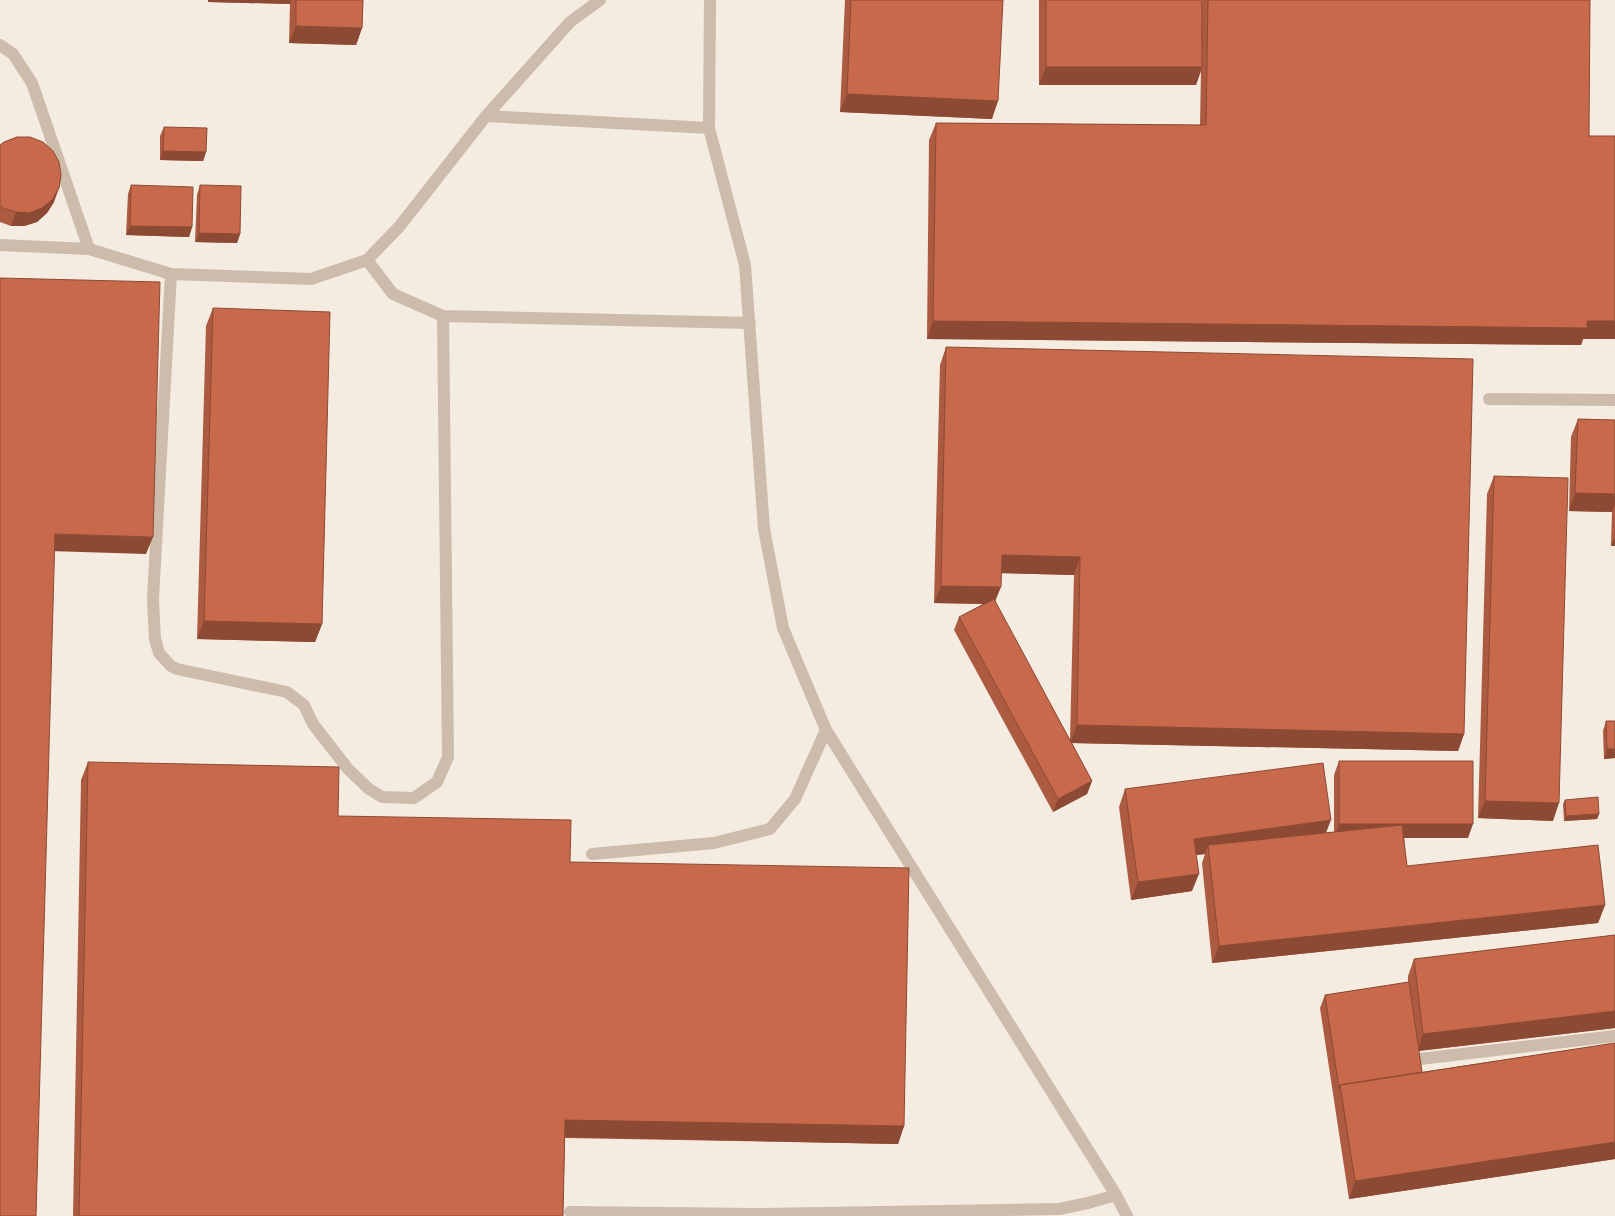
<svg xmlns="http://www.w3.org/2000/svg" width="1615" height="1216" font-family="Raleway,sans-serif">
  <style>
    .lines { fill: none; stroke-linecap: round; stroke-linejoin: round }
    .service { stroke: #cdbbac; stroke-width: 12 }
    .wall { fill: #ac5a40; fill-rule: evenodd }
    .shaded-wall { fill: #8c4a34 }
    .building { fill: #c8694b; stroke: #8c4a34 }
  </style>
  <rect width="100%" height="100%" fill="#f4ebe1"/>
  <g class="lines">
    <path class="service" d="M 0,45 L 13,54 L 32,83 L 89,249
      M 486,116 L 570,22 L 600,0
      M 709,128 L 745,265 L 764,529 L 783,628 L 826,730 L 1116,1195 L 1127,1216
      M 0,245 L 89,249 L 171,274 L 311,279 L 367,260 L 399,227 L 486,116 L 709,128 L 710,0
      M 367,260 L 393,294 L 443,316 L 750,323
      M 171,274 L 153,599 L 155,639 L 159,653 L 171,666 L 177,669 L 287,692 L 304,705 L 313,724 L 348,769 L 369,789 L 382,797 L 414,798 L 437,782 L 448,757 L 443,316
      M 1489,399 L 1615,400
      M 592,854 L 714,843 L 770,829 L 795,799 L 826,730
      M 1420,1059 L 1615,1036
      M 570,1212 L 756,1214 L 1059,1209 L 1088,1203 L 1116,1195"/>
  </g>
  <path class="wall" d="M 208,0 L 363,0 L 362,28 L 356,45 L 289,43 L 290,4 L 208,2 Z
    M 845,0 L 1003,0 L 992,119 L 840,112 Z
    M 1039,0 L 1202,0 L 1202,1 L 1203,0 L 1590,0 L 1583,339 L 1581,345 L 927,339 L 929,140 L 936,123 L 1200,125 L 1201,71 L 1196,85 L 1039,85 Z
    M 164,127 L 206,152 L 203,161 L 160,160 L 160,136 Z
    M 0,145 L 54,202 L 47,213 L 37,222 L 24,226 L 11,226 L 0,222 Z
    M 131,185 L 192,227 L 189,237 L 126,235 L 128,194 Z
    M 200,185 L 240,234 L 237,243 L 195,242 L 197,195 Z
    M 213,308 L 322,624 L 315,642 L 197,639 L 206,326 Z
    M 946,347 L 1464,734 L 1458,751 L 1072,743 L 1092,781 L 1087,794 L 1053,812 L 954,630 L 959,617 L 983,604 L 934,603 L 940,365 ZM 1001,573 L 1074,575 L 1070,740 L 995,602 Z
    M 1578,419 L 1615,420 L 1615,546 L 1611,546 L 1612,512 L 1569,511 L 1571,437 Z
    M 1494,476 L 1553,821 L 1478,818 L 1487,494 Z
    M 1606,721 L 1615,721 L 1615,758 L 1604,759 L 1603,731 Z
    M 1339,761 L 1468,838 L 1404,838 L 1407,866 L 1605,905 L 1598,923 L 1212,963 L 1202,863 L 1205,854 L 1196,855 L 1192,891 L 1131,900 L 1119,807 L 1125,789 L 1326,833 L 1334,832 L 1334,775 Z
    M 88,762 L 338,816 L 570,862 L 904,1126 L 898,1144 L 565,1138 L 563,1216 L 73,1216 L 81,780 Z
    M 1565,800 L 1599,814 L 1597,819 L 1564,821 L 1563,804 Z
    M 1615,935 L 1615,1028 L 1419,1051 L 1422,1072 L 1615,1043 L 1615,1159 L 1349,1199 L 1320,1008 L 1325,995 L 1408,982 L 1408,976 L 1414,959 Z"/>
  <path class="shaded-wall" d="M 208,0 L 291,0 L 290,4 L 208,2 Z
    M 296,26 L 362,28 L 356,45 L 289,43 Z
    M 1046,67 L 1202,67 L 1196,85 L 1039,85 Z
    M 847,94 L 998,101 L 992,119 L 840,112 Z
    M 163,151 L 206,152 L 203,161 L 160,160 Z
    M 59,188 L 54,202 L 47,213 L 37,222 L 24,226 L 11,226 L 16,212 Z
    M 130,226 L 192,227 L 189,237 L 126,235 Z
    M 199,233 L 240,234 L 237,243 L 195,242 Z
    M 933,321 L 1615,321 L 1615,339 L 1583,339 L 1581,345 L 927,339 Z
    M 1575,493 L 1615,494 L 1615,504 L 1612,512 L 1569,511 Z
    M 55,534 L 153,537 L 146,554 L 49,551 Z
    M 1615,537 L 1615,546 L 1611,546 Z
    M 1002,555 L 1080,557 L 1074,575 L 995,573 Z
    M 941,586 L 1001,587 L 994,604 L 934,603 Z
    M 204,621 L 322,624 L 315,642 L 197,639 Z
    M 1077,725 L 1464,734 L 1458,751 L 1070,743 Z
    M 1607,749 L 1615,749 L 1615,758 L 1604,759 Z
    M 1092,781 L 1087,794 L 1053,812 L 1058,799 Z
    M 1485,801 L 1559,803 L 1553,821 L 1478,818 Z
    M 1599,814 L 1597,819 L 1564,821 L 1566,816 Z
    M 1331,820 L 1324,838 L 1208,845 L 1205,854 L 1188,856 L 1194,839 Z
    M 1339,824 L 1473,824 L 1468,838 L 1334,838 Z
    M 1199,874 L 1192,891 L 1131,900 L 1138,882 Z
    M 1605,905 L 1598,923 L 1212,963 L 1219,946 Z
    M 1615,1011 L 1615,1028 L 1417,1051 L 1423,1034 Z
    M 565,1120 L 904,1126 L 898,1144 L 559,1137 Z
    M 1615,1142 L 1615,1159 L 1349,1199 L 1355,1181 Z"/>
  <path class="building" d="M 296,0 L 363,0 L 362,28 L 296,26 Z
    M 851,0 L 1003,0 L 998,101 L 847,94 Z
    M 1046,0 L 1202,0 L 1202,67 L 1046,67 Z
    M 1208,0 L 1590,0 L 1589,136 L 1615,136 L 1615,321 L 1587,321 L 1587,328 L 933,321 L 936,123 L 1206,125 Z
    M 164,127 L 207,128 L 206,152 L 163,151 Z
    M 17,137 L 30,137 L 43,142 L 53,151 L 59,162 L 61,175 L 59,188 L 52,200 L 42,208 L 29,213 L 16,212 L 3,208 L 0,205 L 0,145 L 4,142 Z
    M 131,185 L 193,187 L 192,227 L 130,226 Z
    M 200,185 L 241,186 L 240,234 L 199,233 Z
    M 0,278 L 160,282 L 153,537 L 55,534 L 36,1216 L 0,1216 Z
    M 213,308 L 330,312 L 322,624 L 204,621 Z
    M 946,347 L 1473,359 L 1464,734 L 1077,725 L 1080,557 L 1002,555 L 1001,587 L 941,586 Z
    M 1578,419 L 1615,420 L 1615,494 L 1575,493 Z
    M 1494,476 L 1568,478 L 1559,803 L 1485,801 Z
    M 994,599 L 1092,781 L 1058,799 L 959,617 Z
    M 1606,721 L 1615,721 L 1615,749 L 1607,749 Z
    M 1339,761 L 1473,761 L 1473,824 L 1339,824 Z
    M 88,762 L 339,767 L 338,816 L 571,820 L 570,862 L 909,868 L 904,1126 L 565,1120 L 563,1216 L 79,1216 Z
    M 1323,763 L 1331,820 L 1194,839 L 1199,874 L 1138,882 L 1125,789 Z
    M 1598,797 L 1599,814 L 1566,816 L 1565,800 Z
    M 1402,825 L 1407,866 L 1598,845 L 1605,905 L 1219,946 L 1208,845 Z
    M 1615,935 L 1615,1011 L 1423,1034 L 1414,959 Z
    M 1409,982 L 1422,1072 L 1340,1085 L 1339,1089 L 1325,995 Z
    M 1615,1043 L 1615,1142 L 1355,1181 L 1340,1085 Z"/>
</svg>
